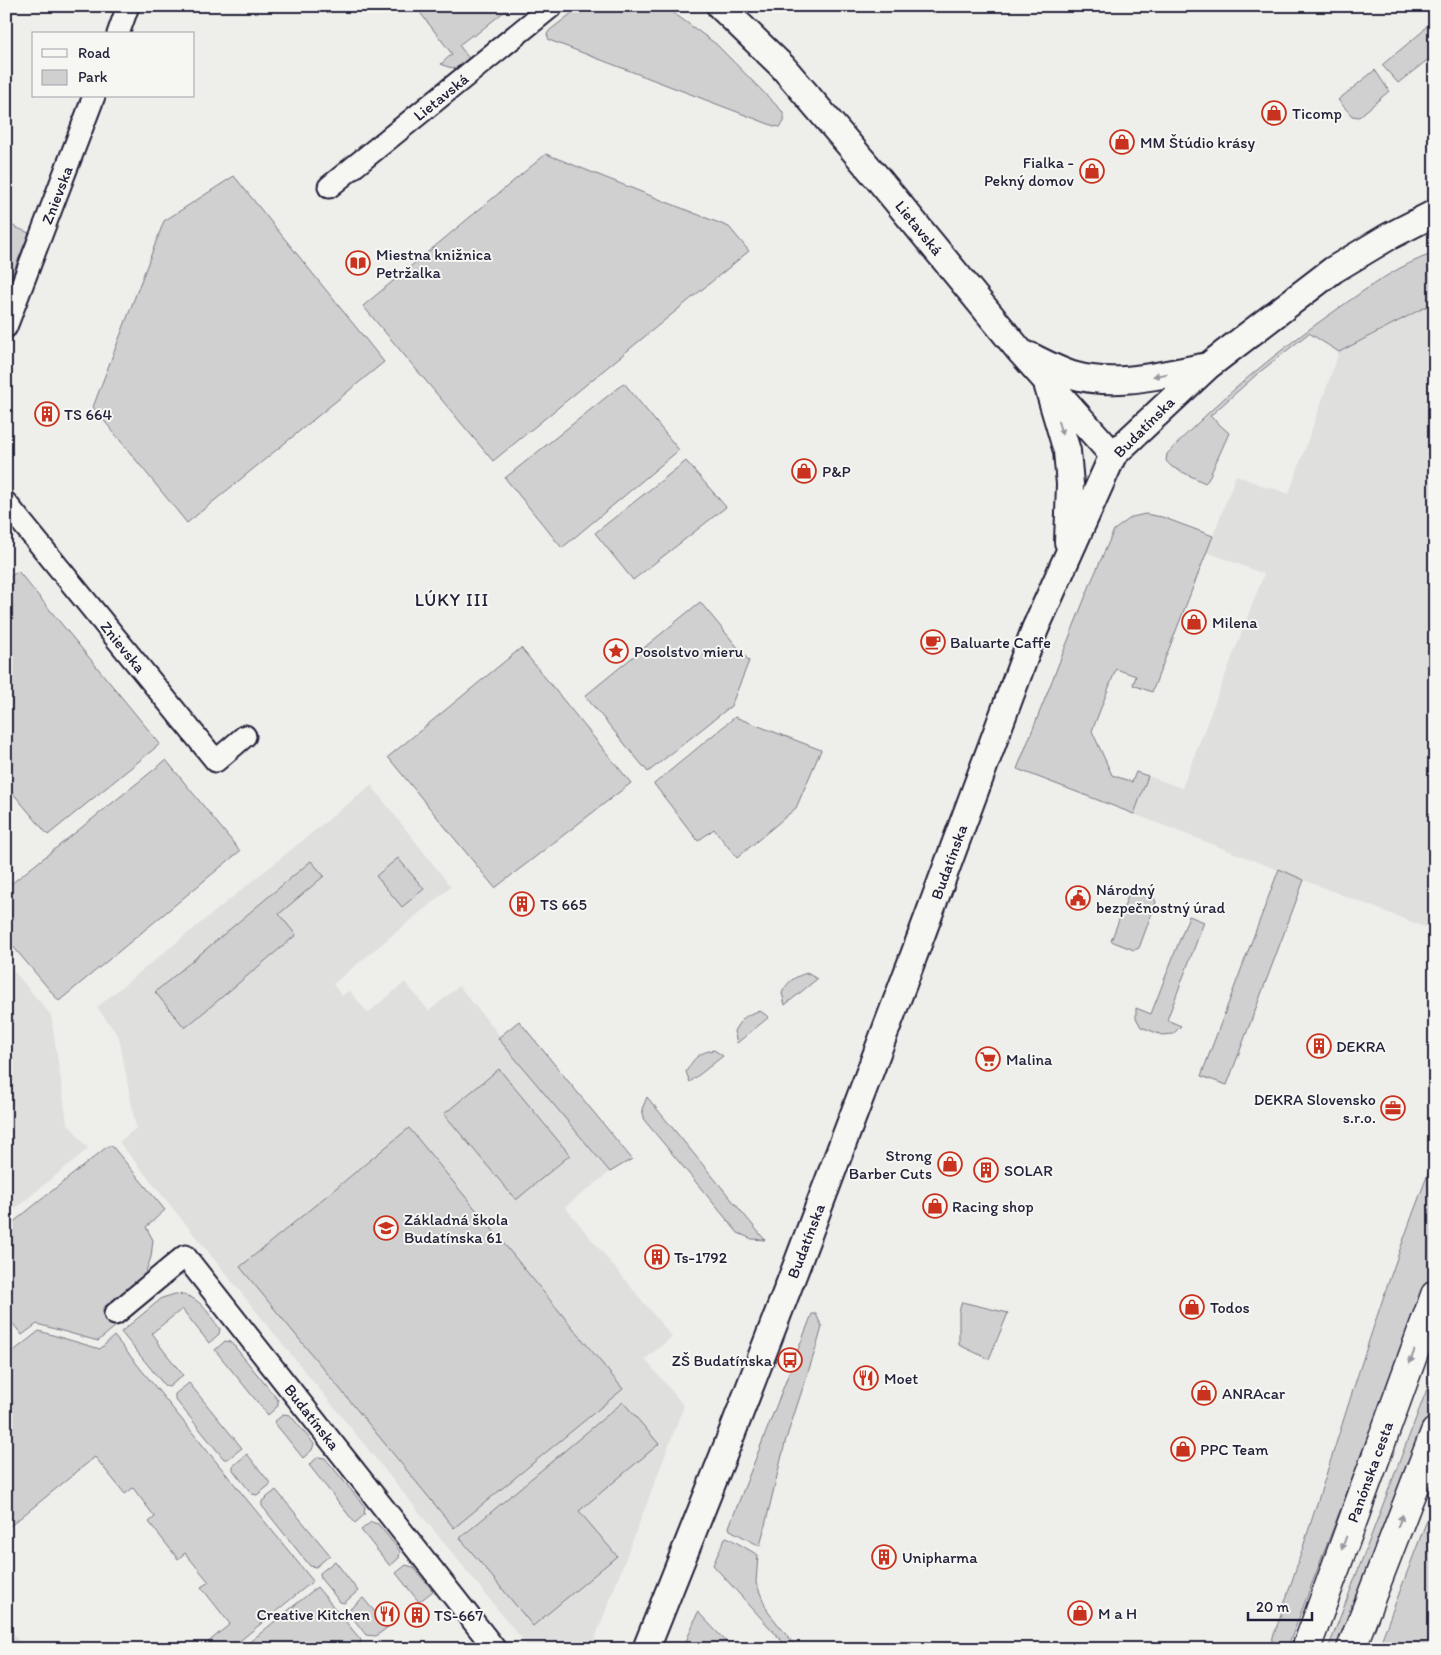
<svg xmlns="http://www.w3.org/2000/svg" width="1441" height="1655" font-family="Itim,sans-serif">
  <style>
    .built { fill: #dfdfde }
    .green { fill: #d0d0d1; stroke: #797986 }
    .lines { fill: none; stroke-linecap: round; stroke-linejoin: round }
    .minor-casing { stroke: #22223b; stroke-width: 25 }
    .tertiary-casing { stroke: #22223b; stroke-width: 30 }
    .secondary-casing { stroke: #22223b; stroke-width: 31 }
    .minor { stroke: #f6f6f2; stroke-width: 21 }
    .tertiary { stroke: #f6f6f2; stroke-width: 26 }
    .secondary { stroke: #f6f6f2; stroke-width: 28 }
    .oneway { fill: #9797a0 }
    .labels { text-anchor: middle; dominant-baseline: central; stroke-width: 4; stroke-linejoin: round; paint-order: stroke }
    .street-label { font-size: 16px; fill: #22223b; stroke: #f6f6f2 }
    .poi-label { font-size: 16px; fill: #22223b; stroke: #f6f6f2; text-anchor: start }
    .neighbourhood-label { font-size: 18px; letter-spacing: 1px; fill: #22223b; stroke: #f6f6f2 }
  </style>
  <rect width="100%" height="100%" fill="#eeeeeb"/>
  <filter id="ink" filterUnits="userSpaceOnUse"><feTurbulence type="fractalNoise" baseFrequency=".02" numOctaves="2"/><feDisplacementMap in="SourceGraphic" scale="10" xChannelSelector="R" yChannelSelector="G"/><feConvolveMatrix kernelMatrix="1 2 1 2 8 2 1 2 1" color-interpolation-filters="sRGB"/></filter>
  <g filter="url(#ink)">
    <path class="built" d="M 1435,302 L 1435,931 L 1134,814 L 1148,776 L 1182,788 L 1264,574 L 1207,552 L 1236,475 L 1268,488 L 1269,487 L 1289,494 L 1339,352 Z
      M 371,785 L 451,887 L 333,984 L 342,996 L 349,990 L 368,1013 L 405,982 L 429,1011 L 459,986 L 500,1036 L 499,1038 L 610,1172 L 565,1207 L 672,1337 L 645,1359 L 684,1406 L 591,1649 L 530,1649 L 119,1142 L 136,1128 L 119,1037 L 97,1007 Z
      M 6,962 L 51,1015 L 67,1122 L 88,1149 L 6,1216 Z
      M 6,1624 L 25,1649 L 6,1649 Z"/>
    <path class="green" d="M 415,6 L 511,6 L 474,36 L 472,35 L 459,45 L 470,60 C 459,69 453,70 441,64 L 452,54 Z
      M 581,6 L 664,6 L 716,44 L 782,111 C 785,118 786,121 780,127 L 774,126 L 549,40 L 547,34 L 550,30 Z
      M 1435,14 L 1435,54 L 1398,83 L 1382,65 L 1423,31 Z
      M 1375,70 L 1389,91 L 1359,117 L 1352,116 L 1338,100 Z
      M 546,154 L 729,227 L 749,251 L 493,461 L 363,306 Z
      M 234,176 L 384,362 L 187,523 L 93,407 L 164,221 Z
      M 6,223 L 29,233 L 6,290 Z
      M 1435,253 L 1435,302 L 1339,352 L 1309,333 L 1256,375 L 1210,416 L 1229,433 L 1208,480 L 1205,483 L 1172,467 L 1166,461 L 1167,454 C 1219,399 1277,351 1339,308 C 1369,287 1400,264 1435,253 Z
      M 624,383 L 679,450 L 562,548 L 505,478 Z
      M 686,461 L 726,507 L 633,580 L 595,533 Z
      M 1145,514 L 1162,517 L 1213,536 L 1152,692 L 1133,685 L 1136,676 L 1116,669 L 1092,731 L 1112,775 L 1132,782 L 1136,772 L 1148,776 L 1134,814 L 1017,769 L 1092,580 L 1114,530 L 1132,517 Z
      M 18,571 L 160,744 L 48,835 L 6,785 L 6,580 Z
      M 700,602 L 749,661 L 731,706 L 648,772 L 585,696 Z
      M 521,648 L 631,783 L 495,888 L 388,757 Z
      M 735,717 L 821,750 L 796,808 L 737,858 L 714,829 L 698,841 L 654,784 Z
      M 166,760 L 240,851 L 59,1001 L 6,938 L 6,888 Z
      M 398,858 L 424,889 L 402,907 L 376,876 Z
      M 311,861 L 324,876 L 279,914 L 296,935 L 185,1028 L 155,992 Z
      M 1279,869 L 1304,880 L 1227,1085 L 1201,1076 Z
      M 1131,888 L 1153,896 L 1156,902 L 1139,948 L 1134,950 L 1111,941 Z
      M 1189,916 L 1204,922 L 1167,1020 L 1181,1026 L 1173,1034 L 1162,1035 L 1141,1027 L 1136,1018 L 1136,1008 L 1151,1014 Z
      M 807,973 L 817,979 L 785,1005 L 782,993 C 788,981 794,977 807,973 Z
      M 760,1011 L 769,1017 L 737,1043 L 734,1031 C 741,1019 746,1014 760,1011 Z
      M 519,1021 L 632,1159 L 610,1172 L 498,1038 Z
      M 714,1050 L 723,1056 L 690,1082 L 686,1072 C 693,1059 699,1052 714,1050 Z
      M 499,1069 L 570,1155 L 516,1200 L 444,1114 Z
      M 647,1097 L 765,1240 L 752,1239 L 738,1233 L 645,1121 L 642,1109 Z
      M 409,1128 L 623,1389 L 454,1528 L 240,1267 Z
      M 108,1146 L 112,1146 L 165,1210 L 146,1227 L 153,1240 L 151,1257 L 145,1274 L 102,1309 L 116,1326 L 98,1341 L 37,1324 L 22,1335 L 6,1315 L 6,1228 Z
      M 1435,1156 L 1435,1262 L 1287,1649 L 1269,1649 C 1326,1485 1371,1317 1435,1156 Z
      M 175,1294 C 199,1294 207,1312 220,1329 L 219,1334 L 209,1343 L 182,1309 L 152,1333 L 158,1341 L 157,1342 L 183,1375 L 169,1387 L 165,1386 L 121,1332 L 162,1298 Z
      M 962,1302 L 1008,1313 L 989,1359 L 959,1345 L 959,1311 Z
      M 812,1314 L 816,1314 L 822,1327 L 817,1345 L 786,1439 L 760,1546 L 730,1530 L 729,1527 Z
      M 39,1331 L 100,1349 L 114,1336 L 313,1581 L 230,1649 L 200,1649 L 230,1624 L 201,1587 L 209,1582 L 185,1553 L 178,1559 L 149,1522 L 155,1517 L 133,1488 L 125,1494 L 95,1457 L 9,1527 L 6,1523 L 6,1357 Z
      M 225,1341 L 231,1342 L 278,1400 L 278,1406 L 268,1415 L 215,1350 Z
      M 1435,1368 L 1435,1398 L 1338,1649 L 1328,1649 Z
      M 189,1383 L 242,1448 L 228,1459 L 224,1459 L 175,1399 L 175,1394 Z
      M 623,1402 L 659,1444 L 579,1511 L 617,1556 L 533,1626 L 460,1538 Z
      M 284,1414 L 290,1415 L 314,1444 L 312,1450 L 303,1458 L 274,1422 Z
      M 247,1454 L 271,1484 L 257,1495 L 252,1494 L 233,1470 L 233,1466 Z
      M 318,1457 L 325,1458 L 365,1507 L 364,1515 L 355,1523 L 309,1465 Z
      M 276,1490 L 330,1555 L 316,1567 L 310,1566 L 262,1506 L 262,1501 Z
      M 1435,1499 L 1435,1649 L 1378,1649 Z
      M 371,1522 L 378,1524 L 400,1551 L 399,1558 L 390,1566 L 361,1530 Z
      M 727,1537 L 758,1555 L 756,1583 L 768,1612 L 798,1649 L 789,1649 L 713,1565 L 725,1538 Z
      M 335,1561 L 358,1591 L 344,1603 L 340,1602 L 321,1579 L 320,1573 Z
      M 406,1565 L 413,1567 L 433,1591 L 419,1602 L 396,1573 Z
      M 317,1587 L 361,1640 L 358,1649 L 241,1649 Z
      M 363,1598 L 388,1627 L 376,1636 L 366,1635 L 349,1613 L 350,1609 Z
      M 698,1612 L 733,1649 L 683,1649 Z"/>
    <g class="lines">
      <g class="minor-casing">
        <path id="minor" d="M 118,34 L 128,6
          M 329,187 L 552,6
          M 6,327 L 94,96
          M 6,503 L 216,761 L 245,736
          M 115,1314 L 185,1256 L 495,1649"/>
      </g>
      <g class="tertiary-casing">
        <path id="tertiary" d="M 720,6 L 782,66 L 880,181 L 1019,350 L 1113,455
          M 1030,356 C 1044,363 1057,370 1072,375 C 1117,388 1164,374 1208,366
          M 1048,387 L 1067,451 L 1070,484 L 1068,542
          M 646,1649 L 727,1446 L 796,1267 L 914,955 L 1035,629 L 1113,455 L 1208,366 L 1333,270 L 1388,237 L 1435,213"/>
      </g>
      <g class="secondary-casing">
        <path id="secondary" d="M 1306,1649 L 1435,1295
          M 1351,1649 L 1435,1432"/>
      </g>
      <use href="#minor" class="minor"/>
      <use href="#tertiary" class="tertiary"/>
      <use href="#secondary" class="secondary"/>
    </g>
    <defs><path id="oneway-solid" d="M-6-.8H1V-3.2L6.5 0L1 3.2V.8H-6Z" transform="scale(1.25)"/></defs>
    <g class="oneway">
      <use href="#oneway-solid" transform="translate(1160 375) rotate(170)"/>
      <use href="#oneway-solid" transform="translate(1060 428) rotate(73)"/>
      <use href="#oneway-solid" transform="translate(1412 1357) rotate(110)"/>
      <use href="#oneway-solid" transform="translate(1400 1521) rotate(-69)"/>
      <use href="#oneway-solid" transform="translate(1344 1543) rotate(110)"/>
    </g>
  </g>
  <defs>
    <g id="shop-ring" transform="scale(1.25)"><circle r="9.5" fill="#f6f6f2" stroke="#c8321e" stroke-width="1.5"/><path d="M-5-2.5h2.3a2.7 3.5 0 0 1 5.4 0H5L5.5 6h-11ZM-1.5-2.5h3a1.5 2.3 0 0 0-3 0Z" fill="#c8321e"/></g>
    <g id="library-ring" transform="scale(1.25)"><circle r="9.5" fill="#f6f6f2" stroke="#c8321e" stroke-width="1.5"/><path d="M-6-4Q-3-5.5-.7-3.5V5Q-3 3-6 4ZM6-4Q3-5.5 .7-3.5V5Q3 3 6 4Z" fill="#c8321e"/></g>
    <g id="building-ring" transform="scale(1.25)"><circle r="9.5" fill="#f6f6f2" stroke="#c8321e" stroke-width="1.5"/><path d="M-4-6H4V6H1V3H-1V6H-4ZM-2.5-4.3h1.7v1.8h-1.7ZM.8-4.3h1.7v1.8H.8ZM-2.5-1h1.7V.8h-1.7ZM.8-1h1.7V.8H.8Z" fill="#c8321e"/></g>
    <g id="cafe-ring" transform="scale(1.25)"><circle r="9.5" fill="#f6f6f2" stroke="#c8321e" stroke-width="1.5"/><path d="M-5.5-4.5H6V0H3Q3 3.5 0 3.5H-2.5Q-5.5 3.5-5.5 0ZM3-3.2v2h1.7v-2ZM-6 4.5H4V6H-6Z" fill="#c8321e"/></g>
    <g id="sight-ring" transform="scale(1.25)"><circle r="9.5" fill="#f6f6f2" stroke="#c8321e" stroke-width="1.5"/><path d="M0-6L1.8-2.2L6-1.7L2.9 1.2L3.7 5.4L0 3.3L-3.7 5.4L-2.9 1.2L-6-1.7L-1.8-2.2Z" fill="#c8321e"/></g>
    <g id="civic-ring" transform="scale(1.25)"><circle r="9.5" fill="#f6f6f2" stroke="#c8321e" stroke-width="1.5"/><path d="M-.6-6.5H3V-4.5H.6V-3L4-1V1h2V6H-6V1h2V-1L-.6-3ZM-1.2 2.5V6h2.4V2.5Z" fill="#c8321e"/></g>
    <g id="supermarket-ring" transform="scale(1.25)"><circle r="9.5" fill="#f6f6f2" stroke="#c8321e" stroke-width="1.5"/><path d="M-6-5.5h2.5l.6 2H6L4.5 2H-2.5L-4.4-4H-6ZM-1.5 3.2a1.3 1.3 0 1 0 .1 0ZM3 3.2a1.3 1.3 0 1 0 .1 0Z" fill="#c8321e"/></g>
    <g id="office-ring" transform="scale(1.25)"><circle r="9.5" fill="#f6f6f2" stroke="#c8321e" stroke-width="1.5"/><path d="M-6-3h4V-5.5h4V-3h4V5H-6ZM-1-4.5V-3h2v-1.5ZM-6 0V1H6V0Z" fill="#c8321e"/></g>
    <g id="school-ring" transform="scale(1.25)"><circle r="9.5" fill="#f6f6f2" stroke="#c8321e" stroke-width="1.5"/><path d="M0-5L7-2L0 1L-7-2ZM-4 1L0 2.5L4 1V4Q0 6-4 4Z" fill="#c8321e"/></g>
    <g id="bus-ring" transform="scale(1.25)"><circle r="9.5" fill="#f6f6f2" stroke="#c8321e" stroke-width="1.5"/><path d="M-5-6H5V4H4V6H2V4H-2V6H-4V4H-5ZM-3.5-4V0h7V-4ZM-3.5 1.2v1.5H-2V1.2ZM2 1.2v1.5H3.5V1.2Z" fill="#c8321e"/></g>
    <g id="restaurant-ring" transform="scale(1.25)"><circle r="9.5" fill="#f6f6f2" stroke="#c8321e" stroke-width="1.5"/><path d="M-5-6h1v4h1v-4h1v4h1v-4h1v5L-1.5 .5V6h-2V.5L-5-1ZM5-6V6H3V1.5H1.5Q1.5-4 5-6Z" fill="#c8321e"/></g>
  </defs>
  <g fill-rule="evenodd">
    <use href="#shop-ring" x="1274" y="113"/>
    <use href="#shop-ring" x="1122" y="142"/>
    <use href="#shop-ring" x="1092" y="171"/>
    <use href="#library-ring" x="358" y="263"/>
    <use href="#building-ring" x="47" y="414"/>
    <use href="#shop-ring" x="804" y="471"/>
    <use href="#shop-ring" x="1194" y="622"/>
    <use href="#cafe-ring" x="933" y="642"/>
    <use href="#sight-ring" x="616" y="651"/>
    <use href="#civic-ring" x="1078" y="898"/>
    <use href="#building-ring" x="522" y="904"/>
    <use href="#building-ring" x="1319" y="1046"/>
    <use href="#supermarket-ring" x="988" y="1059"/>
    <use href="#office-ring" x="1393" y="1108"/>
    <use href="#shop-ring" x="950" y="1164"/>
    <use href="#building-ring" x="986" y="1170"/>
    <use href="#shop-ring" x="935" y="1206"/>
    <use href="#school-ring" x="386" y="1228"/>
    <use href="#building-ring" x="657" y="1257"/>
    <use href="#shop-ring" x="1192" y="1307"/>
    <use href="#bus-ring" x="790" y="1360"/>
    <use href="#restaurant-ring" x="866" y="1378"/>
    <use href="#shop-ring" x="1204" y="1393"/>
    <use href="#shop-ring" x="1183" y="1449"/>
    <use href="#building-ring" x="884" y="1557"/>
    <use href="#shop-ring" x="1080" y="1613"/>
    <use href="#restaurant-ring" x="387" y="1614"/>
    <use href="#building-ring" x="417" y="1615"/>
  </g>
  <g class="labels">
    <g class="street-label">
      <text transform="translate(441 97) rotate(-39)">Lietavská</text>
      <text transform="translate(57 195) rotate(-69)">Znievska</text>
      <text transform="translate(919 228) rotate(51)">Lietavská</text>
      <text transform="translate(1144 427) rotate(-45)">Budatínska</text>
      <text transform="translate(123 647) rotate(51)">Znievska</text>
      <text transform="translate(949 862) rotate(-70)">Budatínska</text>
      <text transform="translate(806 1241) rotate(-69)">Budatínska</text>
      <text transform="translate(312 1417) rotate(52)">Budatínska</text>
      <text transform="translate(1370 1472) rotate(-70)">Panónska cesta</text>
    </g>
    <g class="poi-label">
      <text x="1292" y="113">Ticomp</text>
      <text x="1140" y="142">MM Štúdio krásy</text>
      <text x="1074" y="162" text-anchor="end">Fialka -<tspan x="1074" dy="18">Pekný domov</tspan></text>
      <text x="376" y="254">Miestna knižnica<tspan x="376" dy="18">Petržalka</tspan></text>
      <text x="64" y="414">TS 664</text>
      <text x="822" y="471">P&amp;P</text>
      <text x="1212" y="622">Milena</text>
      <text x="950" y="642">Baluarte Caffe</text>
      <text x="634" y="651">Posolstvo mieru</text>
      <text x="1096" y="889">Národný<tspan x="1096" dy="18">bezpečnostný úrad</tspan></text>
      <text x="540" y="904">TS 665</text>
      <text x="1336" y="1046">DEKRA</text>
      <text x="1006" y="1059">Malina</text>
      <text x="1376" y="1099" text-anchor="end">DEKRA Slovensko<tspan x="1376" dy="18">s.r.o.</tspan></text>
      <text x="932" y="1155" text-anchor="end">Strong<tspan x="932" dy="18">Barber Cuts</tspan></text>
      <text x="1004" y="1170">SOLAR</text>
      <text x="952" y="1206">Racing shop</text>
      <text x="404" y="1219">Základná škola<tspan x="404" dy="18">Budatínska 61</tspan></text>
      <text x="674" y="1257">Ts-1792</text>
      <text x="1210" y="1307">Todos</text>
      <text x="772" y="1360" text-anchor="end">ZŠ Budatínska</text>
      <text x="884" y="1378">Moet</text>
      <text x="1222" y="1393">ANRAcar</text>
      <text x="1200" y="1449">PPC Team</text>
      <text x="902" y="1557">Unipharma</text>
      <text x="1098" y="1613">M a H</text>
      <text x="370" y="1614" text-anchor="end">Creative Kitchen</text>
      <text x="434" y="1615">TS-667</text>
    </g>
    <g class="neighbourhood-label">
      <text x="452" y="600">LÚKY III</text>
    </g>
  </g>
  <rect width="1441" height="1655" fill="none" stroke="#f6f6f2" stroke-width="25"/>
  <rect x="12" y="12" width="1416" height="1630" fill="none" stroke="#22223b" stroke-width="2" filter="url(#ink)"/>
  <rect x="32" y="32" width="162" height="65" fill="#f6f6f2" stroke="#a1a1a9"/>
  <rect x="42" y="49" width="25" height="8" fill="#f6f6f2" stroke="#a1a1a9"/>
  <text x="78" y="58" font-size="15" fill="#22223b">Road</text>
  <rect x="42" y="70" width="25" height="15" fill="#d0d0d1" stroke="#a1a1a9"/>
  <text x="78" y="82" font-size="15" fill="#22223b">Park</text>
  <path d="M1248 1612v8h64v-8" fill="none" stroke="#22223b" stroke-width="2.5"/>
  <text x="1256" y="1612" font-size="15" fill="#22223b" stroke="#f6f6f2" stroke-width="4" paint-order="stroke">20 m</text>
</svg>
